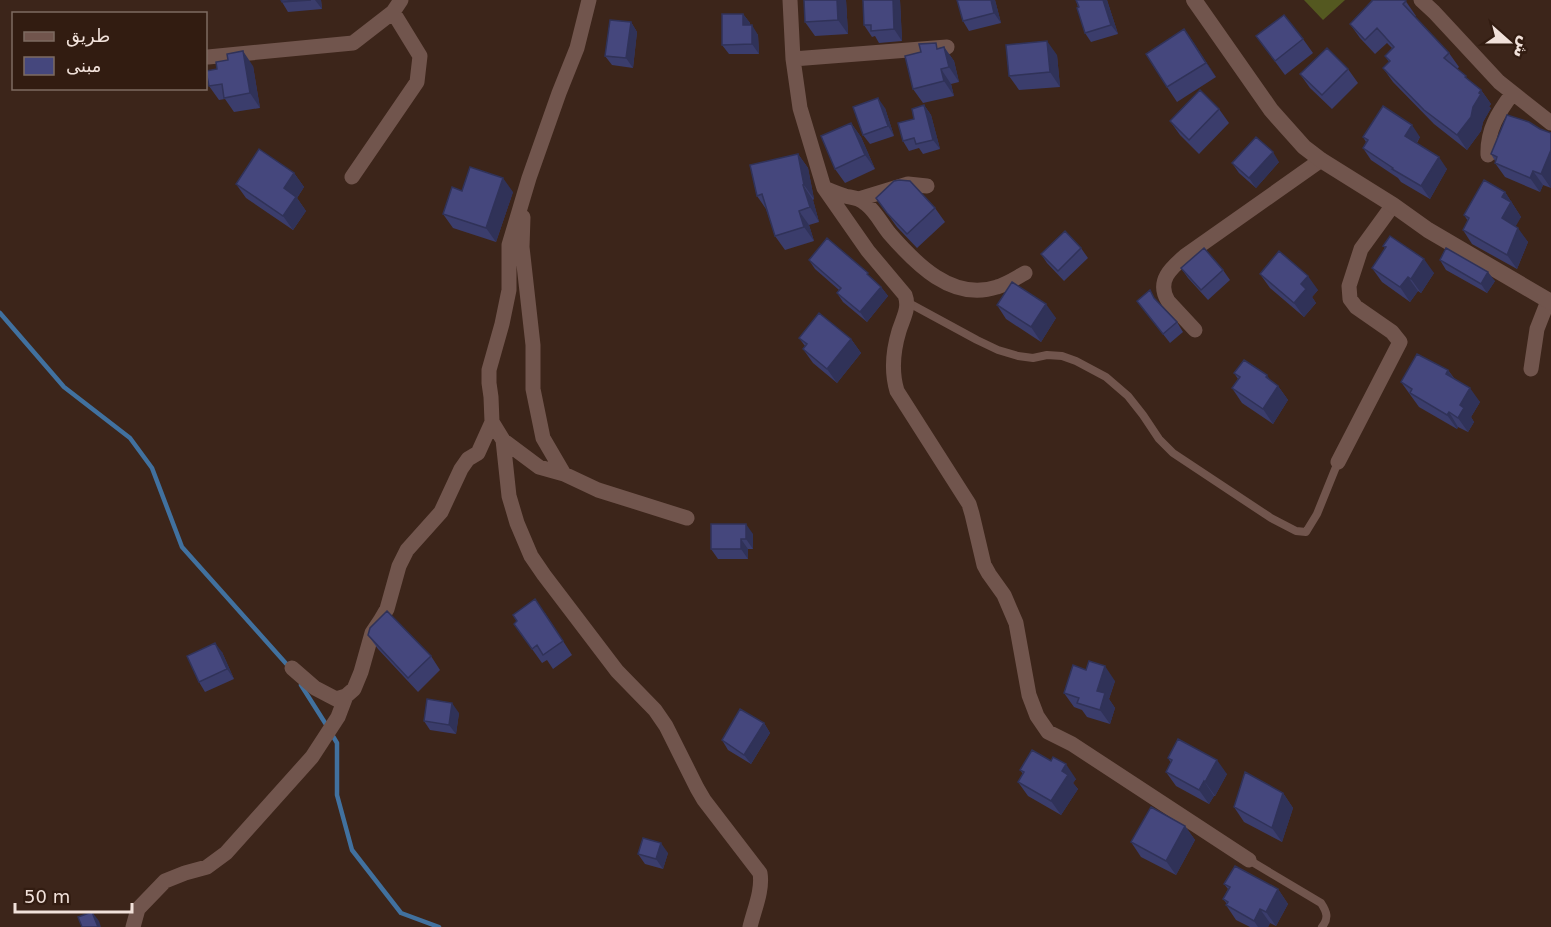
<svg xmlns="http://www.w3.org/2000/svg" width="1551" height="927" font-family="'DejaVu Sans',Vazirmatn,sans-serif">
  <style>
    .green { fill: #545820 }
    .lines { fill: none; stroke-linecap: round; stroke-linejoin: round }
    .stream { stroke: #41719f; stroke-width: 4.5 }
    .service { stroke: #71554d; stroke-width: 8 }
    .minor { stroke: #71554d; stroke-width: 15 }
    .tertiary { stroke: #71554d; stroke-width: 16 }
    .wall { fill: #3b3d6c }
    .shaded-wall { fill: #303258 }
    .building { fill: #45477d; stroke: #303258; stroke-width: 1.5 }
  </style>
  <rect width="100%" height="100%" fill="#3c251a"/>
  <path class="green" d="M 1304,0 L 1345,0 L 1323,20 Z"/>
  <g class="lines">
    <path class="stream" d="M 0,313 L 64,387 L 130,438 L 152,468 L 182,547 L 290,668
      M 301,685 L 327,726
      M 331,733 L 337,743 L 337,795 L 352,850 L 401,913 L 439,927"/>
    <path class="service" d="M 907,302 L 977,340 L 998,350 L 1018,356 L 1033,358 L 1047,355 L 1062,356 L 1076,361 L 1106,377 L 1128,396 L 1143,415 L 1159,439 L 1173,453 L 1271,518 L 1296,531 L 1306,532 L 1317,514 L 1338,462
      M 1249,860 L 1321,903 C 1327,912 1329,918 1322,927"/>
    <path class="minor" d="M 589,0 L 577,48 L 559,93 L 529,178 L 509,245 L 509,290 L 502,324 L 489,370 L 489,383 L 491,397 L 492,422 L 503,440 L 509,496 L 517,523 L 531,556 L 544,575 L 617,671 L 655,710 L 666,726 L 697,788 L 704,800 L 760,873 C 763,890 754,910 750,927
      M 790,0 L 793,59 L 800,108 L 824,188 L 868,251 L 905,295 C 910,308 903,318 899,331 C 893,351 891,371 897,391 L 969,504 L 972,514 L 984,565 L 989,574 L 1004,595 L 1016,623 L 1029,695 L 1037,716 L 1048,732 L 1072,744 L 1249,860
      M 1421,0 L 1434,12 L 1499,82 L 1551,123
      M 208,57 L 353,43 L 393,12 L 401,0
      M 793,59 L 947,47
      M 1488,155 C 1487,130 1498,113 1512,94
      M 352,177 L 417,82 L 420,56 L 393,12
      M 824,188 C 831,191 838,194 845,196 C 854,198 859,198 866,204 C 876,212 881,223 889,233 C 915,263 952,302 997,287 C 1007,284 1016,278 1025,273
      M 859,199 L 908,184 L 927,186
      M 523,217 L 522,247 L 533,345 L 533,389 L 543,438 L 564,474 L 598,490 L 687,518
      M 1195,330 L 1168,301 C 1156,281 1171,268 1185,256 L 1321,160
      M 1531,369 L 1537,329 L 1548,301
      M 503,440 L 539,467 L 564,474
      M 1338,462 L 1400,342 L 1392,332 L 1356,307 L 1350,299 L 1349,286 L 1361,249 L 1393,205
      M 292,668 L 315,688 L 336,699 L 346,696 L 354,689 L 361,672 L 372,633 L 380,621 L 387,609 L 399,566 L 407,550 L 441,512 L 461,469 L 468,459 L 478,453 L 492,422
      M 133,927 L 138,909 L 165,881 L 185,873 L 207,867 L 226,853 L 312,757 L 338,717 L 346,696"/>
    <path class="tertiary" d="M 1194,0 L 1271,110 L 1304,147 L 1321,160 L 1393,205 L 1428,230 L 1551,302"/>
  </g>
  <path class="wall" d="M 281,0 L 321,0 L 322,9 L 288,12 L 282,2 Z
    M 846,0 L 848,34 L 815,36 L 805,22 Z
    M 900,0 L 902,41 L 879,43 L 875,36 L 872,37 L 864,25 Z
    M 957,0 L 995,0 L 1001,23 L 969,31 L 963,21 Z
    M 1076,0 L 1107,0 L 1118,34 L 1091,42 L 1085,33 Z
    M 1372,0 L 1405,0 L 1416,16 L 1414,17 L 1449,53 L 1459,67 L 1457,69 L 1470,81 L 1481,90 L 1491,104 L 1489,107 L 1491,108 L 1483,122 L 1481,131 L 1467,150 L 1434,124 L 1393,82 L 1383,68 L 1389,62 L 1385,56 L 1392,48 L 1387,43 L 1375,54 L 1360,38 L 1350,24 Z
    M 743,14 L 750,23 L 750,25 L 758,35 L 759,54 L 729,54 L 722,45 Z
    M 631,22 L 637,32 L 633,68 L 612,65 L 605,56 Z
    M 1184,29 L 1216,77 L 1177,102 L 1167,87 Z
    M 1256,36 L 1303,39 L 1313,53 L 1285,75 Z
    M 944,47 L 954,61 L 959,82 L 951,84 L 954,96 L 923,103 L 913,89 L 939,48 Z
    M 1057,55 L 1060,87 L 1019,90 L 1009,76 Z
    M 253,66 L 260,108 L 234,112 L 225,99 L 219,100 L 209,86 Z
    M 1348,69 L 1358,83 L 1332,109 L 1310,88 L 1300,74 Z
    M 924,105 L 931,115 L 940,149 L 923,154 L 919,148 L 909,151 L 903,141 L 914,119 Z
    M 885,108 L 894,136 L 870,144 L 863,135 Z
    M 1219,109 L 1229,123 L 1199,154 L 1180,135 L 1170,121 Z
    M 1507,115 L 1551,188 L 1543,185 L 1540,192 L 1505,177 L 1495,163 L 1495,161 L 1491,154 Z
    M 851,123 L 861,137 L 875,169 L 845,183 L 835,169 Z
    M 1363,137 L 1420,137 L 1417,143 L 1447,169 L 1430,199 L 1401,182 L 1398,178 L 1371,160 L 1363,148 L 1366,142 Z
    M 798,154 L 808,168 L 814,199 L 813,200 L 819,222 L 809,225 L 814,241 L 785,250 L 775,236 L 766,209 L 757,196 Z
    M 1279,162 L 1256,188 L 1239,173 L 1232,163 Z
    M 294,173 L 304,187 L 297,198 L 306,211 L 293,230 L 246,198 L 236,184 Z
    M 462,191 L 513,192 L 496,242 L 453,228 L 443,214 Z
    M 1505,192 L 1521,217 L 1515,226 L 1528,242 L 1517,269 L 1472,244 L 1463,230 L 1468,221 L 1464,215 Z
    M 876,198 L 935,208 L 945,222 L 917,248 L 897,227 Z
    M 1383,246 L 1434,273 L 1421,293 L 1418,291 L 1410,302 L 1382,282 L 1372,268 L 1385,248 Z
    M 1081,248 L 1088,258 L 1064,281 L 1047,263 L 1041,254 Z
    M 809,260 L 871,278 L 881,287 L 888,296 L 867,322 L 843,302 L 837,293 L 839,290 L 815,269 Z
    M 1440,260 L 1495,281 L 1487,293 L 1446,270 Z
    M 1181,268 L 1223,270 L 1230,280 L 1208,300 L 1188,278 Z
    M 1260,274 L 1318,290 L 1312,297 L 1316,303 L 1304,317 L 1270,288 Z
    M 1137,301 L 1177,322 L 1183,332 L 1170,343 Z
    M 997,305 L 1056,318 L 1041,342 L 1006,319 Z
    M 799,338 L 851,339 L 861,353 L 837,383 L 813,363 L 803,349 L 805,346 Z
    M 1448,370 L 1454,378 L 1480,402 L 1471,417 L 1474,422 L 1468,432 L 1458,427 L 1457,429 L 1419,407 L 1401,382 Z
    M 1234,373 L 1278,386 L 1288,400 L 1273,424 L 1242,403 L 1232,388 L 1238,379 Z
    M 753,534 L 753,549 L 748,549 L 748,559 L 718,559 L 711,549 Z
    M 545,613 L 572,655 L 553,669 L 547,660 L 542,663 L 514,624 Z
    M 368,635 L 431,656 L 440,670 L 418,692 L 378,649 Z
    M 222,652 L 234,679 L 205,692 L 199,682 Z
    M 1115,681 L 1109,699 L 1115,708 L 1110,724 L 1087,717 L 1082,710 L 1074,707 L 1064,693 Z
    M 459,713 L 456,734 L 430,730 L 424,721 Z
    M 764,723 L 770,733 L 751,764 L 728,750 L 722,740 Z
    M 1168,758 L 1227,774 L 1215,796 L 1214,796 L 1209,804 L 1176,786 L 1166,772 L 1171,763 Z
    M 1020,770 L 1076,779 L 1073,783 L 1078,789 L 1061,815 L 1028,796 L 1018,782 L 1023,774 Z
    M 1283,793 L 1293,808 L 1282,842 L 1244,822 L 1234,807 Z
    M 1185,826 L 1195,840 L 1176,875 L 1141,857 L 1131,842 Z
    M 668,853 L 663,869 L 645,864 L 638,854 Z
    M 1224,884 L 1278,889 L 1288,904 L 1276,926 L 1270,923 L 1268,927 L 1250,927 L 1236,920 L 1226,905 L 1227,904 L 1223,899 L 1228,889 Z"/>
  <path class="shaded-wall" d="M 315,0 L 321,0 L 322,9 Z
    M 837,0 L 846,0 L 848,34 L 838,20 Z
    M 893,0 L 900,0 L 902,41 L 894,29 Z
    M 991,0 L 995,0 L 1001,23 L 994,13 Z
    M 1103,0 L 1107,0 L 1118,34 L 1111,25 Z
    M 743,14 L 750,23 L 750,35 L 743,25 Z
    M 631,22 L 637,32 L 633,68 L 626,58 Z
    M 752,25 L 758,35 L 759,54 L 752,44 Z
    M 1184,29 L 1194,43 L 1216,77 L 1206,63 Z
    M 1047,41 L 1057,55 L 1060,87 L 1050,72 Z
    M 944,47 L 954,61 L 959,82 L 949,67 Z
    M 243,51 L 253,66 L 260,108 L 250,93 Z
    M 941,69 L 951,84 L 954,96 L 944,81 Z
    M 1481,90 L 1491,104 L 1489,107 L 1491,108 L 1483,122 L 1481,131 L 1467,150 L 1457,135 L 1473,107 L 1479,93 Z
    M 878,98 L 885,108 L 894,136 L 888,126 Z
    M 924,105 L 931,115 L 940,149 L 933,140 Z
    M 851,123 L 861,137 L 875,169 L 865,155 Z
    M 1412,125 L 1420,137 L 1413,148 L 1405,136 Z
    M 1551,150 L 1551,188 L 1541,174 Z
    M 1273,152 L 1279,162 L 1256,188 L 1249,178 Z
    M 798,154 L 808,168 L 814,199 L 804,185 Z
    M 1439,157 L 1447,169 L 1430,199 L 1421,186 Z
    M 1533,171 L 1543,185 L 1540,192 L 1530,178 Z
    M 294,173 L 304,187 L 297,198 L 306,211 L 293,230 L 283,216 L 284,188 Z
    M 503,178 L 513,192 L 496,242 L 486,228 Z
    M 803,185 L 813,200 L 819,222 L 810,207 Z
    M 1505,192 L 1521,217 L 1512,233 L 1502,218 L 1502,197 Z
    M 799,211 L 809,225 L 814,241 L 804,227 Z
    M 1518,228 L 1528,242 L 1517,269 L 1507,255 Z
    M 1424,259 L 1434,273 L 1421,293 L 1411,279 Z
    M 1488,272 L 1495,281 L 1487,293 L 1481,284 Z
    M 1308,276 L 1318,290 L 1312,297 L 1316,303 L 1304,317 L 1294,303 L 1301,284 Z
    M 1408,277 L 1418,291 L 1410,302 L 1400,287 Z
    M 881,287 L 888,296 L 867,322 L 860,312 Z
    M 1046,304 L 1056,318 L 1041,342 L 1031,327 Z
    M 851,339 L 861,353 L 837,383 L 827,369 Z
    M 1448,370 L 1458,385 L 1446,374 Z
    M 1267,375 L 1276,389 L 1278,386 L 1288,400 L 1273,424 L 1263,409 L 1266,377 Z
    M 1470,388 L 1480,402 L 1471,417 L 1474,422 L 1468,432 L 1458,418 L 1460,405 Z
    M 1449,412 L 1458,427 L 1457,429 L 1447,415 Z
    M 746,524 L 753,534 L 753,549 L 746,539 Z
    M 741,539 L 748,549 L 748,559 L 741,549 Z
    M 215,643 L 222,652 L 234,679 L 227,669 Z
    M 1105,666 L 1115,681 L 1109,699 L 1115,708 L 1110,724 L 1100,710 L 1097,691 Z
    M 452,703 L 459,713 L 456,734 L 449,725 Z
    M 764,723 L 770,733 L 751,764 L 744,755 Z
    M 1217,760 L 1227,774 L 1215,796 L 1205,782 Z
    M 1066,764 L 1076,779 L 1073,783 L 1078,789 L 1061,815 L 1051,801 L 1062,771 Z
    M 1204,781 L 1214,796 L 1209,804 L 1199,790 Z
    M 1283,793 L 1293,808 L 1282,842 L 1272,828 Z
    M 1185,826 L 1195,840 L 1176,875 L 1166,861 Z
    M 661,843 L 668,853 L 663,869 L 656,859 Z
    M 1278,889 L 1288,904 L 1276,926 L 1266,912 Z
    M 1260,909 L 1270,923 L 1268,927 L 1258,927 L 1254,921 Z
    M 92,912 L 99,921 L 101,927 L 98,927 Z"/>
  <path class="building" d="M 281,0 L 311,0 L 282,2 Z
    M 804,0 L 837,0 L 838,20 L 805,22 Z
    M 863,0 L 893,0 L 894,29 L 871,31 L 871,25 L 864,25 Z
    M 957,0 L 991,0 L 994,13 L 963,21 Z
    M 1076,0 L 1103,0 L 1111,25 L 1085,33 L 1077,8 L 1079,7 Z
    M 1373,0 L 1405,0 L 1406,1 L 1403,4 L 1449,53 L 1444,58 L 1466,76 L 1465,77 L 1481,90 L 1479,93 L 1481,94 L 1473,107 L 1471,117 L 1457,135 L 1424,110 L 1383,68 L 1390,61 L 1385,56 L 1394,47 L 1377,28 L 1365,40 L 1350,24 Z
    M 722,14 L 743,14 L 743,25 L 752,25 L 752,44 L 722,45 Z
    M 1284,15 L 1303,39 L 1275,61 L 1256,36 Z
    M 610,20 L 631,22 L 626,58 L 605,56 Z
    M 1184,29 L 1206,63 L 1167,87 L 1146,54 Z
    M 1047,41 L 1050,72 L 1009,76 L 1006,45 Z
    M 936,43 L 937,49 L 944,47 L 949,67 L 941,69 L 944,81 L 913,89 L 905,56 L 921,52 L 919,44 Z
    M 1327,48 L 1348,69 L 1322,95 L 1300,74 Z
    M 243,51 L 250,93 L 224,98 L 222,84 L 209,86 L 206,71 L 217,69 L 216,62 L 228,60 L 227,54 Z
    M 1200,90 L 1219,109 L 1189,140 L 1170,121 Z
    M 878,98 L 888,126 L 863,135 L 853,107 Z
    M 924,105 L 933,140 L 916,144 L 914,138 L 903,141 L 898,123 L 914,119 L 912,109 Z
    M 1383,106 L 1412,125 L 1405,136 L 1439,157 L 1421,186 L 1392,169 L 1393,168 L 1363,148 L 1368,140 L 1363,137 Z
    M 1507,115 L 1529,122 L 1540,129 L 1551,133 L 1551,150 L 1541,174 L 1533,171 L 1530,178 L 1495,163 L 1497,157 L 1491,154 Z
    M 851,123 L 865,155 L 835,169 L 821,136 Z
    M 1256,137 L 1273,152 L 1249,178 L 1232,163 Z
    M 259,149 L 294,173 L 284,188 L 296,197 L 283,216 L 236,184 Z
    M 798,154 L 804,185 L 803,185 L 810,207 L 799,211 L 804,227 L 775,236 L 762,194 L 757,196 L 750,165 Z
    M 470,167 L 503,178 L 486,228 L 443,214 L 452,187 L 462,191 Z
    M 899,180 L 910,181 L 935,208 L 907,234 L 887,213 L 876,198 L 894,181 Z
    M 1484,180 L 1505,192 L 1502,197 L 1511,202 L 1502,218 L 1518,228 L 1507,255 L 1463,230 L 1469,218 L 1464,215 Z
    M 1065,231 L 1081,248 L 1058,271 L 1041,254 Z
    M 1390,236 L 1424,259 L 1411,279 L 1408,277 L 1400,287 L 1372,268 L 1386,247 L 1383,246 Z
    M 827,238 L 868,273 L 867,274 L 881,287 L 860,312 L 837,293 L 841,288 L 809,260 Z
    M 1204,248 L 1223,270 L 1201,290 L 1181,268 Z
    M 1446,248 L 1488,272 L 1481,284 L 1440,260 Z
    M 1279,251 L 1308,276 L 1301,284 L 1306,289 L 1294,303 L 1260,274 Z
    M 1012,282 L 1046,304 L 1031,327 L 997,305 Z
    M 1150,290 L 1154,298 L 1177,322 L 1163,334 L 1137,301 Z
    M 819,313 L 851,339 L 827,369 L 803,349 L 807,344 L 799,338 Z
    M 1417,354 L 1448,370 L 1446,374 L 1470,388 L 1460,405 L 1464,408 L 1458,418 L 1449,412 L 1447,415 L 1410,393 L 1412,389 L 1401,382 Z
    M 1244,360 L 1267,375 L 1266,377 L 1278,386 L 1263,409 L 1232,388 L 1240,377 L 1234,373 Z
    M 711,524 L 746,524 L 746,539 L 741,539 L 741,549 L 711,549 Z
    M 535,599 L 563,641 L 543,655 L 537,645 L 532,649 L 514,624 L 517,621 L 513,615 Z
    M 387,611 L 431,656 L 408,678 L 368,635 L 370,628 Z
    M 215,643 L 227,669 L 199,682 L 187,656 Z
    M 1089,661 L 1105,666 L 1097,691 L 1105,693 L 1100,710 L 1077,703 L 1079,698 L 1064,693 L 1073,665 L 1086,670 Z
    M 427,699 L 452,703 L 449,725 L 424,721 Z
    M 740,709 L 764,723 L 744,755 L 722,740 Z
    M 1178,739 L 1217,760 L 1205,782 L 1204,781 L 1199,790 L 1166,772 L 1172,760 L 1168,758 Z
    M 1032,750 L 1051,761 L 1053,757 L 1066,764 L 1062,771 L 1068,775 L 1051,801 L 1018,782 L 1024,772 L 1020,770 Z
    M 1245,772 L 1283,793 L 1272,828 L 1234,807 Z
    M 1151,807 L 1185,826 L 1166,861 L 1131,842 Z
    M 643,838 L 661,843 L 656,859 L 638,854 Z
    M 1235,866 L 1278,889 L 1266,912 L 1260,909 L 1254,921 L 1226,905 L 1228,902 L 1223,899 L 1230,887 L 1224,884 Z
    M 92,912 L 98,927 L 82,927 L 78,917 Z"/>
  <rect x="12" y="12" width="195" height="78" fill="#321c11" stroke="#7e6b61" stroke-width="1.5"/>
  <rect x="24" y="32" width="30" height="9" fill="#71554d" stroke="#7e6b61" stroke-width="1.5"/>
  <text x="66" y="42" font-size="18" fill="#f1e1da">طريق</text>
  <rect x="24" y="57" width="30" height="18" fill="#45477d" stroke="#7e6b61" stroke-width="1.5"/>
  <text x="66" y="72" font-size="18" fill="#f1e1da">مبنى</text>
  <g transform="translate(1509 42) rotate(111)" stroke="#321c11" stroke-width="4.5" paint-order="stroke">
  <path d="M0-4.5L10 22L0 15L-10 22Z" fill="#f1e1da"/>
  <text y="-9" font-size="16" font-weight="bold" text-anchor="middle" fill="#f1e1da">ش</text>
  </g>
  <path d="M15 903v9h117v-9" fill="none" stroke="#f1e1da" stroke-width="3"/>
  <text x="24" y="903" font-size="18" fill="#f1e1da" stroke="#321c11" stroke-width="4.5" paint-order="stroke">50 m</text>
</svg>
